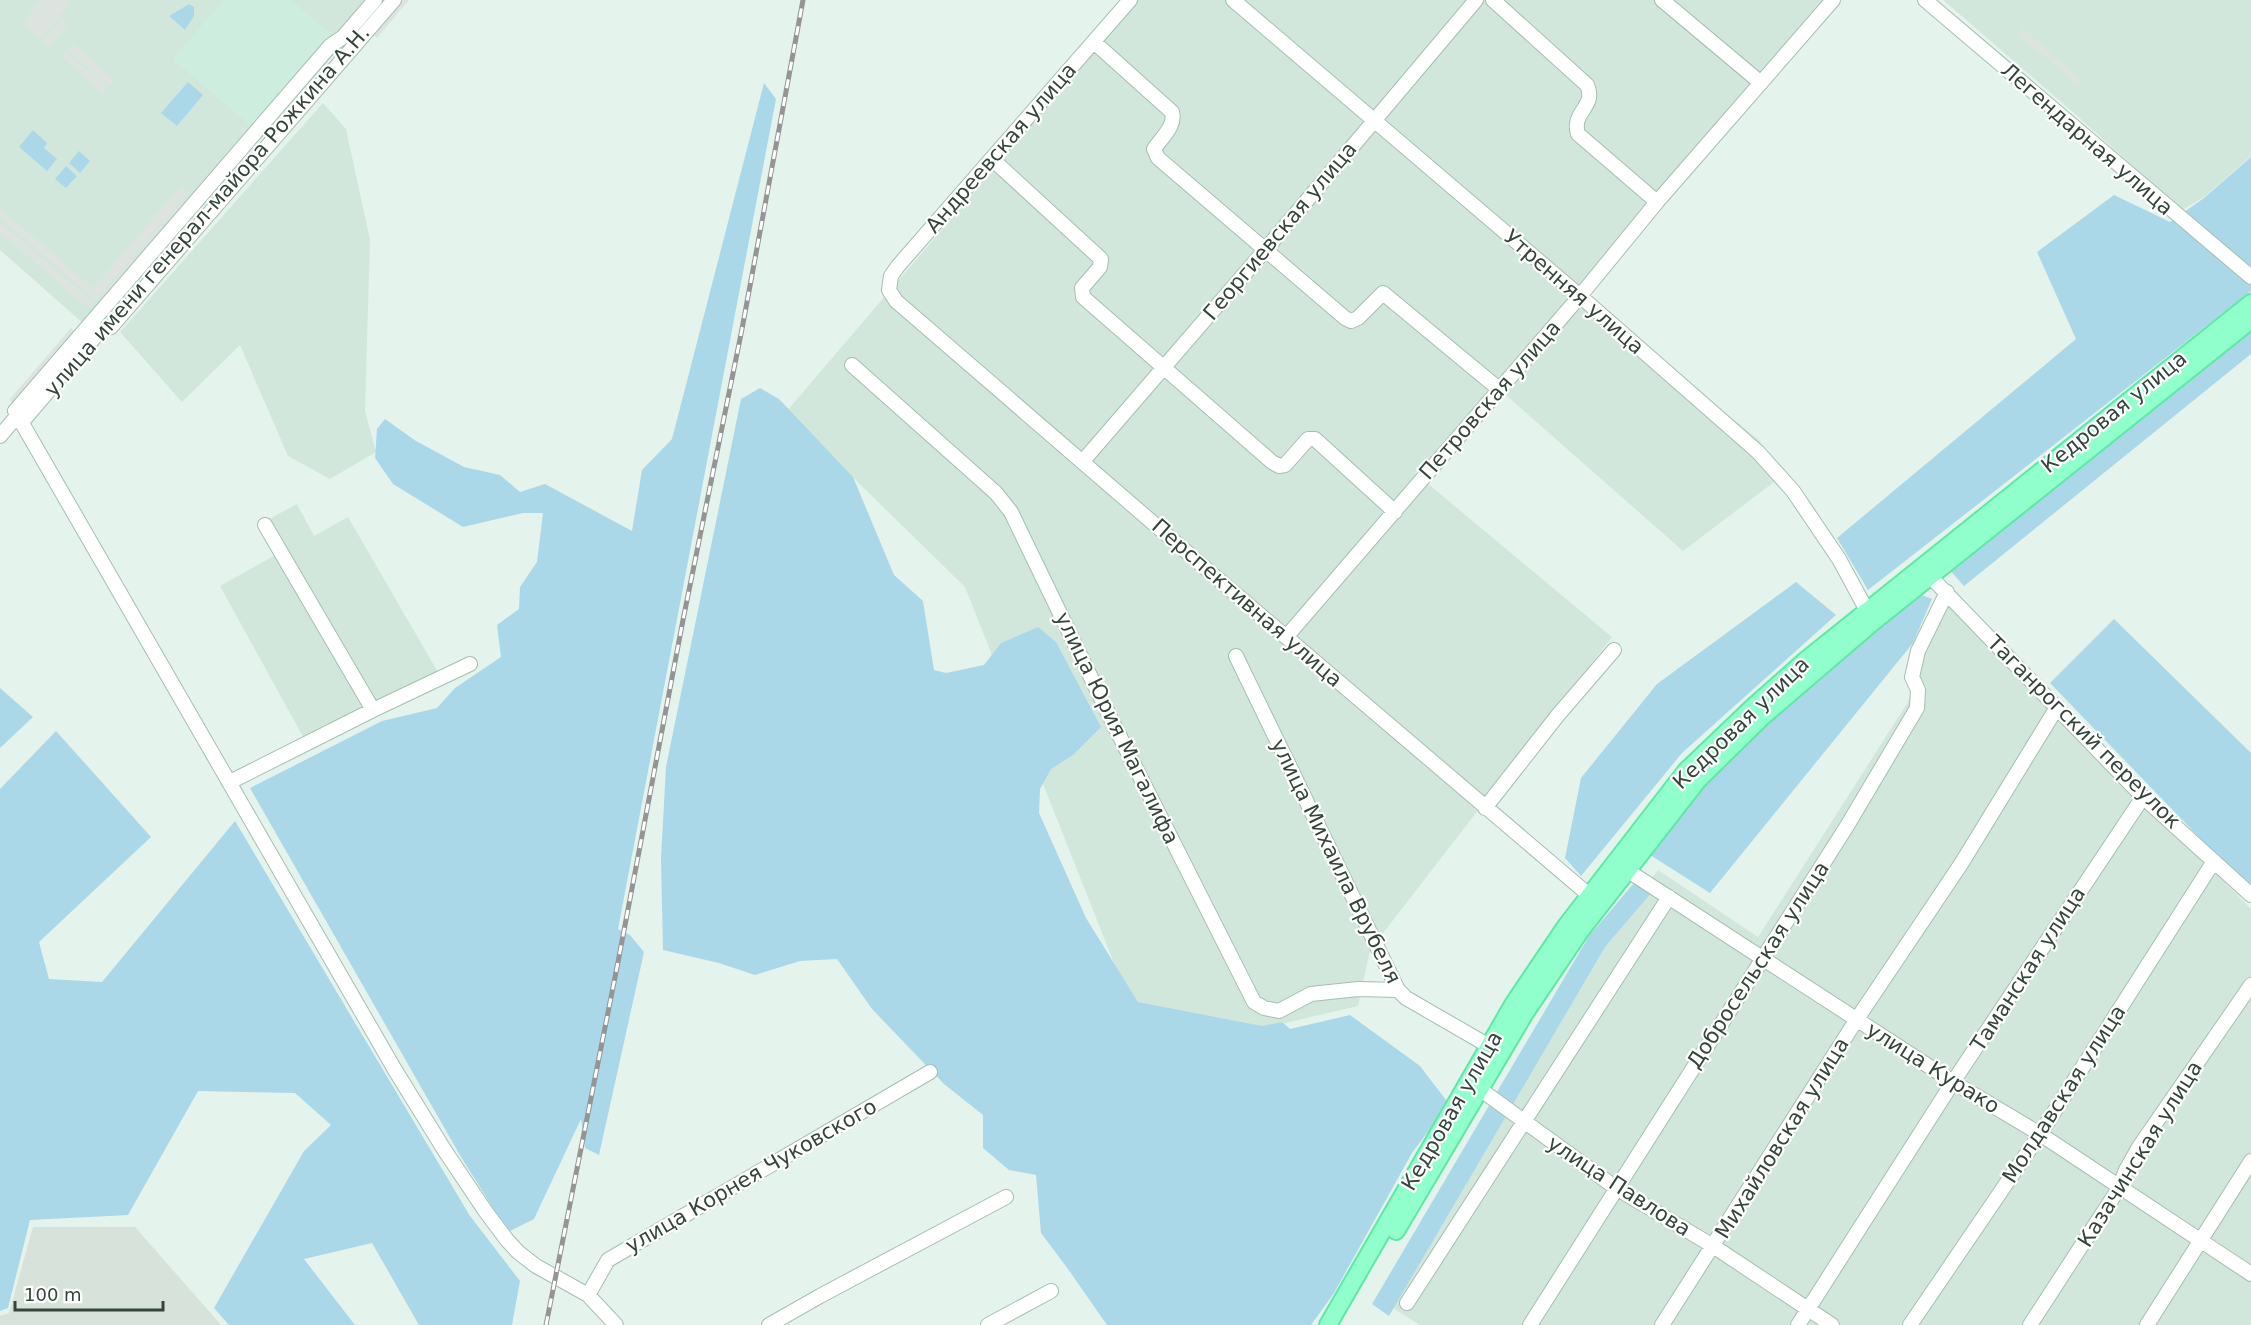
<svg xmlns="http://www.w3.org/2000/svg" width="2251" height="1325" font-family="'DejaVu Sans',sans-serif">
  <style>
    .residential { fill: #d2e7dc }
    .industrial { fill: #d6e2da }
    .education { fill: #cdedde }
    .green { fill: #abd8e9 }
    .parking { fill: #dde3df }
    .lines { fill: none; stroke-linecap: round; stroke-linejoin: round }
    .minor-casing { stroke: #a6beb1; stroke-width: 16 }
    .major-casing { stroke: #5de8a4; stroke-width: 20 }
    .minor { stroke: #fff; stroke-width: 14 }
    .major { stroke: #91ffcb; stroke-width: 16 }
    .rail-casing { stroke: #949494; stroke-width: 5 }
    .rail { stroke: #fff; stroke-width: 3; stroke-dasharray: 9; stroke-linecap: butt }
    .labels { text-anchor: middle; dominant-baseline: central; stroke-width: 4.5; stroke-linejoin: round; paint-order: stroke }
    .street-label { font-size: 21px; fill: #34453b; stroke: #fff }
  </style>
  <rect width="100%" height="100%" fill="#e4f3ec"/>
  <path class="residential" d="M 0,0 L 381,0 L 93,332 L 0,250 Z
    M 1138,0 L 1823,0 L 1576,291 L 1760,441 L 1774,482 L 1683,551 L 1500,390 L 1415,473 L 1612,637 L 1370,950 L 1358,1006 L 1251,1031 L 1135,1016 L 965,587 L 786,412 Z
    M 1943,0 L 2251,0 L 2251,156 L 2204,197 L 2182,210 L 2075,114 Z
    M 323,103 L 346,129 L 370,240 L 365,411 L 376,452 L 330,479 L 288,456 L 240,345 L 182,402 L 120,332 Z
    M 297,504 L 314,536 L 348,517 L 439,674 L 306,742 L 220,586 L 274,556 L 258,525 Z
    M 1938,591 L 2251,909 L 2251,1325 L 1420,1325 L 1385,1303 L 1590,958 L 1658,870 L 1758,937 L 1908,702 Z"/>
  <path class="industrial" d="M 33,1227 L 135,1227 L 221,1325 L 0,1325 L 0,1316 L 9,1313 Z"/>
  <path class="education" d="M 224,0 L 291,0 L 330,34 L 251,126 L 173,59 Z"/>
  <path class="green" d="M 189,4 L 194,7 L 194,16 L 185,30 L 169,16 Z
    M 188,82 L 203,95 L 177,126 L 161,113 Z
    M 764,83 L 776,99 L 618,929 L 630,935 L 644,952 L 599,1155 L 585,1148 L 581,1119 L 534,1219 L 510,1231 L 495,1211 L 461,1157 L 250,788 L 382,721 L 437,708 L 455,688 L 501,657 L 497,625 L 519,609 L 520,587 L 537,562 L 543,513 L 523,513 L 463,527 L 393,484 L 375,458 L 377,429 L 385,419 L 416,441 L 464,467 L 500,475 L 520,492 L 545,484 L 632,531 L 642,470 L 672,439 Z
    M 33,130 L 47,143 L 44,148 L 57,159 L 47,171 L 19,147 Z
    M 79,151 L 90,161 L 80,173 L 69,163 Z
    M 2251,157 L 2251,291 L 1868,590 L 1837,538 L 2076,339 L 2037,252 L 2114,195 L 2170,222 L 2204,198 Z
    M 66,166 L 77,176 L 66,188 L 55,179 Z
    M 2251,323 L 2251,354 L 1964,586 L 1946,566 Z
    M 760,388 L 779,399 L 853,477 L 894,575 L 923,601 L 934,670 L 946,673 L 984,665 L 1001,643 L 1038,627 L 1056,642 L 1101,727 L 1073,755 L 1051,769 L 1040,789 L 1039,813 L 1086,918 L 1138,1002 L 1262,1026 L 1282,1022 L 1290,1029 L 1350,1015 L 1420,1066 L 1449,1104 L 1412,1153 L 1334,1293 L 1311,1325 L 1107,1325 L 1068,1269 L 1041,1233 L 1036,1175 L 1009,1170 L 983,1148 L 983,1115 L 944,1084 L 872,1009 L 837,959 L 800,961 L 755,975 L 719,963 L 663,950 L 661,858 L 666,767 L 741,399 Z
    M 1796,582 L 1836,615 L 1682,753 L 1581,876 L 1565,858 L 1581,778 L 1657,684 Z
    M 1922,595 L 1932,599 L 1913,643 L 1710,893 L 1647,853 L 1719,768 L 1819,674 Z
    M 2114,619 L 2251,753 L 2251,891 L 2050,683 Z
    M 0,688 L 33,717 L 0,748 Z
    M 56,731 L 151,837 L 39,942 L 49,979 L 102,982 L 235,821 L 470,1216 L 520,1281 L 512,1325 L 419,1325 L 372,1243 L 304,1259 L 355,1325 L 229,1325 L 214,1308 L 304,1151 L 331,1125 L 295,1093 L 198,1091 L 128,1215 L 30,1220 L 8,1308 L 0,1311 L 0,789 Z
    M 1634,883 L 1652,892 L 1605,947 L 1389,1316 L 1372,1304 L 1589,936 Z"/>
  <path class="parking" d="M 41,0 L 68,0 L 71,3 L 40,39 L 22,23 Z
    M 398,0 L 409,0 L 377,38 L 370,32 Z
    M 62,19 L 68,25 L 49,47 L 43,41 Z
    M 2023,28 L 2052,54 L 2048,59 L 2017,35 Z
    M 73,44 L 114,80 L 109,86 L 68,50 Z
    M 66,52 L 108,87 L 103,93 L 62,57 Z
    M 2055,57 L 2082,80 L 2078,85 L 2051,62 Z
    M 181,186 L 188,192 L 95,300 L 0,218 L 0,208 L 93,288 Z
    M 183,201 L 190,206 L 108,300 L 102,295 Z
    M 0,222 L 93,302 L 88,308 L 0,232 Z
    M 71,328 L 77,333 L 15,405 L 9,400 Z"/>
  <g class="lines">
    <g class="minor-casing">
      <path id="minor" d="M 375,0 L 343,37 L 330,46 L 15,411 L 395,1070 L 445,1151 L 486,1212 L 507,1240 L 518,1252 L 536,1266 L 588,1295 L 616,1325
        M 1130,0 L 898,266 L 891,276 L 889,290 L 896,301 L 1204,567 L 1596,901
        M 1233,0 L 1580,296 L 1758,452 L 1793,491 L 1839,559 L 1871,618
        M 1493,0 L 1587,85 C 1597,107 1571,111 1578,134 L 1657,202
        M 1662,0 L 1761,83
        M 1925,0 L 2251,277
        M 1094,42 L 1172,112 C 1176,126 1162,137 1154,149 L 1158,158 L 1345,318 L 1351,321 L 1358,318 L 1383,293 L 1500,390
        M 992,159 L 1101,259 L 1100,267 L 1082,288 L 1083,297 L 1272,462 L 1279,466 L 1285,465 L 1308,439 L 1315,439 L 1395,512
        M 852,365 L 996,493 L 1011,512 L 1113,723 L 1254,1002 L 1264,1008 L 1279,1011 L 1311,994 L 1358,989 L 1398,990
        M 21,423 L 100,331 L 111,327 L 394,0
        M 0,436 L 17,416
        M 1083,461 L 1266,249 L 1476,0
        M 265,525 L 373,710
        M 1924,570 L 2143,797 L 2251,895
        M 1287,636 L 1580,296 L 1657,202 L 1833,0
        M 1236,656 L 1398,990 L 1406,998 L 1496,1050
        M 230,782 L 373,710 L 470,664
        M 1485,808 L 1558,715 L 1614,650
        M 1619,865 L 1953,1082 L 2040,1134 L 2251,1274
        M 1473,1084 L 1616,1188 L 1713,1246 L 1832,1325
        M 588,1295 L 608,1260 L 930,1072
        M 1407,1303 L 1669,897
        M 769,1325 L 820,1296 L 1006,1197
        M 988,1325 L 1051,1291
        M 1530,1325 L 1847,826 L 1917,708 L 1918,690 L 1912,677 L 1918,651 L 1947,592
        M 1662,1325 L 1857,1019 L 1961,864 L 2056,709
        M 1798,1325 L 1953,1082 L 2143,797
        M 1910,1325 L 2040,1134 L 2214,861
        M 2030,1325 L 2119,1188 L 2126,1170 L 2139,1147 L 2251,985
        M 2147,1325 L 2251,1161"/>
    </g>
    <g class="major-casing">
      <path id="major" d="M 1396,1231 L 1525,1013 L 1581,930 L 1698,780 L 1761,718 L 1873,622 L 2251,320
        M 1328,1325 L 1514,1003 L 1566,926 L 1686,771 L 1753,707 L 1806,660 L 2251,303"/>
    </g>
    <use href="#minor" class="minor"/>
    <use href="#major" class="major"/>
    <g class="rail-casing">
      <path id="rail" d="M 546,1325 L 618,962 L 683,620 L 742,329 L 803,0"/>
    </g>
    <use href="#rail" class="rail"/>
  </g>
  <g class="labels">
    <g class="street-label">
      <text transform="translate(2087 139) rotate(41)">Легендарная улица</text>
      <text transform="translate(1001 148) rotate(-49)">Андреевская улица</text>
      <text transform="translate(207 211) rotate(-49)">улица имени генерал-майора Рожкина А.Н.</text>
      <text transform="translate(1280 231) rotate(-50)">Георгиевская улица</text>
      <text transform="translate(1574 292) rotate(41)">Утренняя улица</text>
      <text transform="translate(1490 400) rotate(-49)">Петровская улица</text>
      <text transform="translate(2114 412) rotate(-39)">Кедровая улица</text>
      <text transform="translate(1247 603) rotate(41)">Перспективная улица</text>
      <text transform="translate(1741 723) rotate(-44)">Кедровая улица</text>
      <text transform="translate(1117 728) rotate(64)">улица Юрия Магалифа</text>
      <text transform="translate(2084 732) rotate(45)">Таганрогский переулок</text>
      <text transform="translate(1336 861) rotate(64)">улица Михаила Врубеля</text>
      <text transform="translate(1758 965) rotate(-57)">Добросельская улица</text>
      <text transform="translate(2028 969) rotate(-57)">Таманская улица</text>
      <text transform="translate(1933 1068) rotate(32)">улица Курако</text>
      <text transform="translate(2064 1094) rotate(-57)">Молдавская улица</text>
      <text transform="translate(1452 1111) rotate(-60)">Кедровая улица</text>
      <text transform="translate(1782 1138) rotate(-58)">Михайловская улица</text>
      <text transform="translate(2140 1154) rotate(-58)">Казачинская улица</text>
      <text transform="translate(751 1176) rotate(-30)">улица Корнея Чуковского</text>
      <text transform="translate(1619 1186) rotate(33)">улица Павлова</text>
    </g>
  </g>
  <path d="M15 1301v9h148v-9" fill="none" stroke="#34453b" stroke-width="3"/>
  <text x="24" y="1301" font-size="18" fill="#34453b" stroke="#ffffff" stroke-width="4.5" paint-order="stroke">100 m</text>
</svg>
